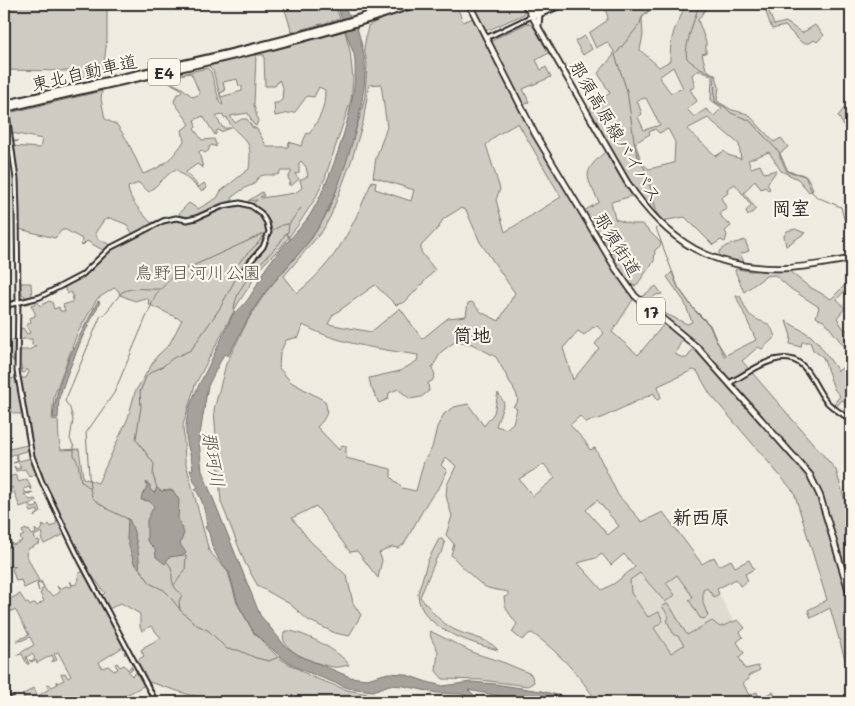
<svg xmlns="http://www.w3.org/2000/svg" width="855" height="706" font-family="Mali,'Klee One',sans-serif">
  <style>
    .built { fill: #dedbd1 }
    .green { fill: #cecbc2; stroke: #7c7b76; fill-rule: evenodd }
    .water { fill: #a4a29a; stroke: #74726e }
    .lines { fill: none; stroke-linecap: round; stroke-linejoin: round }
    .stream { stroke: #74726e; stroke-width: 1 }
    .tertiary-casing { stroke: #2b2b2b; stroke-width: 7 }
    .primary-casing { stroke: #2b2b2b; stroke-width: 8 }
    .motorway-casing { stroke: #2b2b2b; stroke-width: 9 }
    .tertiary { stroke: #fbf7ec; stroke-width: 3 }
    .primary { stroke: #fbf7ec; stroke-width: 4.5 }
    .motorway { stroke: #fbf7ec; stroke-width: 5 }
    .tertiary-bridge-casing { stroke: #2b2b2b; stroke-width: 7; stroke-linecap: butt }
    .tertiary-bridge { stroke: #fbf7ec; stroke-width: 3 }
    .labels { text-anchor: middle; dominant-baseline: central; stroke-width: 4.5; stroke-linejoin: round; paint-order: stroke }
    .shield { fill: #fbf7ec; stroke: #696865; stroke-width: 1 }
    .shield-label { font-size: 16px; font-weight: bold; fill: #2b2b2b }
    .street-label { font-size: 18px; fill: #2b2b2b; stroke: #fbf7ec }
    .park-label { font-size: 18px; fill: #545351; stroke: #fbf7ec }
    .neighbourhood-label { font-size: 19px; font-weight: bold; fill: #2b2b2b; stroke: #fbf7ec }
    .water-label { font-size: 19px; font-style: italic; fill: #555552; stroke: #fbf7ec }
  </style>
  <rect width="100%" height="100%" fill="#eeebe0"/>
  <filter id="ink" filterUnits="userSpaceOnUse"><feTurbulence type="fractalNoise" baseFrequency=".02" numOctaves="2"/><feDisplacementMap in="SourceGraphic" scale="10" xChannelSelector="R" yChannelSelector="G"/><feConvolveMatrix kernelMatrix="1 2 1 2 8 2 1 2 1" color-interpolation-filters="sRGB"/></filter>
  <g filter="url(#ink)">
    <path class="built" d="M 663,552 L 711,579 L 735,624 L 672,659 L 619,582 Z"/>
    <path class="green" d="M 4,4 L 107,4 L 107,39 L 103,73 L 72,79 L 69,71 L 4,70 Z
      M 283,4 L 335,4 L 340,19 L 292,32 Z
      M 426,4 L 456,4 L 463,22 L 473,18 L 537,141 L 634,298 L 612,332 L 638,355 L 665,323 L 686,340 L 682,340 L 675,354 L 683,358 L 687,358 L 695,346 L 654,310 L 660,306 L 664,313 L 687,324 L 692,322 L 684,301 L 667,277 L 672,272 L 678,287 L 696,312 L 709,325 L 724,356 L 756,340 L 736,296 L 740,296 C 743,301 745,309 749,314 C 762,326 769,317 775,337 L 762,349 L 758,347 L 742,361 L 836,470 L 851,522 L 851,680 L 830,608 L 811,618 L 808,610 L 827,600 L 794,492 L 710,394 L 697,371 L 693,370 L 658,386 L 661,398 L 657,400 L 654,393 L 597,420 L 595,419 L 586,423 L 580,416 L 570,425 L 584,440 L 590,450 L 595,448 L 618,495 L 642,522 L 663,512 L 702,564 L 714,557 L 719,566 L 731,560 L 735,567 L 749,560 L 754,569 L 745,574 L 748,581 L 740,586 L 736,579 L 717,589 L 719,594 L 714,597 L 707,588 L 703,590 L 703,603 L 708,616 L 704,619 L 700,618 L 689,600 L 693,597 L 677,575 L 666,583 L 675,595 L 665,602 L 640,573 L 630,580 L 631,593 L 648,617 L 659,612 L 663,621 L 654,628 L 671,653 L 684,645 L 678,636 L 674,635 L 667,621 L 669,617 L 662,606 L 667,604 L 670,606 L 687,635 L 712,621 L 720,627 L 738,620 L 745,628 L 740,632 L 743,637 L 737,642 L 744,653 L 739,657 L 745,669 L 758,666 L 760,670 L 748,676 L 749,679 L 743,683 L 749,695 L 757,692 L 759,698 L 773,692 L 778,702 L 597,702 C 580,676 558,651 532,633 L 529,634 L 522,640 L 512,632 L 517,624 L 509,613 L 505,605 L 504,597 L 508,596 L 508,592 C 501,590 494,590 488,588 C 480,586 458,562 451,555 L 454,544 L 446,535 L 452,516 L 446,496 L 447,485 L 456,466 L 446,457 L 441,465 L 447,471 L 440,486 L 428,501 L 404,544 L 398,548 L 392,547 L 379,553 L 382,560 L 378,578 L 357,551 L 350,552 L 316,506 L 292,518 L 310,541 L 347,576 L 353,603 L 361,615 L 349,636 L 335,633 L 308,620 L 290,604 L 258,586 L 245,563 L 221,502 L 214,410 L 226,364 L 249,318 L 266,292 L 311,239 L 327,214 L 334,197 L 360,117 L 365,96 L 367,64 L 364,48 L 368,26 L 383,18 ZM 381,84 L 387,127 L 376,158 L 373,177 L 414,190 L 411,201 L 375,189 L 376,182 L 372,181 C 352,228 338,260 297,293 L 284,276 L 323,230 L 331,215 L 352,159 L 363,122 L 369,85 ZM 518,123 L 561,197 L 505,232 L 496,200 L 500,189 L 486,145 L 497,135 ZM 461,208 L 466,210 L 480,242 L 515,293 L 499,321 L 481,312 L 472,302 L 468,303 L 466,316 L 448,318 L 422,339 L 400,308 L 371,332 L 328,324 L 333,315 L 375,285 L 396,305 L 405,302 L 435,270 L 421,252 L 421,246 L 439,227 L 443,219 ZM 303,325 C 338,344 380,349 418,355 L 417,361 L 400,371 L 369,378 L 371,387 L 379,403 L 388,399 L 389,393 L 398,389 L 410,399 L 421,397 L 429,391 L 428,383 L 432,381 L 435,375 L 432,368 L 441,352 L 456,341 L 472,344 L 496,357 L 516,393 L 518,399 L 517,403 L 513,406 L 517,409 L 513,423 L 506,429 L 496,426 L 504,403 L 498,393 L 494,413 L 484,426 L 468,404 L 454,407 L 444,414 L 437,427 L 432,448 L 424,461 L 416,491 L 402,488 L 391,477 L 391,469 L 346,458 L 346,446 L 342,445 L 339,450 L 317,427 C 326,418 329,413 325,401 L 291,382 L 279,368 L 280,353 L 286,340 L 299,337 ZM 597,326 L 604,333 L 595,344 L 599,348 L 573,380 L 563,348 L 578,331 L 584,335 L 592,328 ZM 544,464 L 555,478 L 533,496 L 519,479 ZM 597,500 L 619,526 L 608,535 L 586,510 ZM 602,554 L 611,565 L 624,554 L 635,567 L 615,583 L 602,590 L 578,563 L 596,558 Z
      M 471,4 L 521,4 L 524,9 L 524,14 L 491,29 L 485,29 Z
      M 604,4 L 653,4 L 652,8 L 642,18 L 643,35 L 640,50 L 659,67 L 670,61 C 670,50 671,41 674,31 C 678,21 683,15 684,4 L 705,4 L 706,8 L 698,20 L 706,42 L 706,53 L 702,54 L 706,69 L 716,76 L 719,87 L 717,101 L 732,110 L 748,114 L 774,142 L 781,138 L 788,147 L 779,154 L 787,172 C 803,174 808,173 813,190 L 809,192 L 798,179 L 781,171 L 769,152 L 748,160 L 751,168 L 760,165 L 764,173 L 777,170 L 767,184 L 770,189 L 768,190 L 765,187 L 761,189 L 755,180 L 744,193 L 756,209 L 748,216 L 746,211 L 751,205 L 735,184 L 727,189 L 728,193 L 721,198 L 727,209 L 719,213 L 727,224 L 729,223 L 731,226 L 725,231 L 727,235 L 725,242 L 721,240 L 713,245 L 685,217 L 661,221 C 630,194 606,147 589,109 L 610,93 L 598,73 L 613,56 L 614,51 L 607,42 L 596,48 L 589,33 L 605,22 L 608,18 ZM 673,67 L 683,88 L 671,93 L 659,77 ZM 696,71 L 702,71 L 712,76 L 711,100 L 722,108 L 714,116 L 706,109 L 694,117 L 687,109 L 697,101 L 690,89 L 695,87 L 692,75 ZM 646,98 L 660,125 L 644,130 L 638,117 L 642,114 L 637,100 ZM 708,118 L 739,144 L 741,159 L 728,155 L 724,151 L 716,156 L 687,129 ZM 655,129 L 659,133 L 668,129 L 675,142 L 674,163 L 649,169 L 642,163 L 635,143 L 650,134 L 649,132 Z
      M 763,4 L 766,4 L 774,25 L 786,22 L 802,33 L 815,25 L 824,35 L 817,42 L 814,40 L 810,43 L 802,43 L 785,26 L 772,29 Z
      M 528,23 L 533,26 L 549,53 L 536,60 L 541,70 L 546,67 L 551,77 L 523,89 L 529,102 L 522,106 L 492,43 L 494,39 Z
      M 345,31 L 350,51 L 353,79 L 351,100 L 325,178 L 315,199 L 298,225 L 282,246 L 263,265 L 237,305 L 195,385 L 183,425 L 185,460 L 209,551 L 228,572 L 237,603 L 254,633 L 279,658 L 312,677 L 347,690 L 411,702 L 215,702 L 199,697 L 198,702 L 197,702 L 198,697 L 192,695 L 192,702 L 185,700 L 186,697 L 189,698 L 190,695 L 146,681 L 136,661 L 144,656 L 141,650 L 144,648 L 144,647 L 161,638 L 151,626 L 142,631 L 140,627 L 140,614 L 121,603 L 107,610 L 101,596 L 105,593 L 91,574 L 89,574 L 64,531 L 65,534 L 44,544 L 41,538 L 43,535 L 42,532 L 34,536 L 36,541 L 39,540 L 40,543 L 28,549 L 26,554 L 39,581 L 24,588 L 21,580 L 16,581 L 12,569 L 16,566 L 12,567 L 9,564 L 10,566 L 6,567 L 5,565 L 4,543 L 7,541 L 5,538 L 8,542 L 5,545 L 7,548 L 11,546 L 8,537 L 13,545 L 22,541 L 20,537 L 24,535 L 22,531 L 26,529 L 27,531 L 29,530 L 32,535 L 36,533 L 35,529 L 38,532 L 43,528 L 42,525 L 46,527 L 49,524 L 51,527 L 56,524 C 60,506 43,486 37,469 C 31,451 28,433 25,414 C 16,414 11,415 9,406 L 4,406 L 4,382 L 14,378 L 26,378 L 29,372 L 28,370 L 26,369 L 24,373 L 21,372 L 22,367 L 18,363 L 18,350 L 29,350 L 36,346 L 32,345 L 32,339 L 23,339 L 18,341 L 19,330 L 23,328 L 27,334 L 30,333 L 26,325 L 31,322 L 30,318 L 35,316 L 35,313 L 31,305 L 38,302 L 40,306 L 49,301 L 52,302 L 54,309 L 59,307 L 60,311 L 65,311 L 63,305 L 72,302 L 73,296 L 71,292 L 67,294 L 64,287 L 87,273 L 106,252 L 87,241 L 82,246 L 81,245 L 82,239 L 66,230 L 62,230 L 55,238 L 19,229 L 13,146 L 40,148 L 42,139 L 12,133 L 13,141 L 18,141 L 13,142 L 9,113 L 102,91 L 101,99 L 105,119 L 117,125 L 127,140 L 143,174 C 162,168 174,157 184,141 L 182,130 L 190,124 L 174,102 L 176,96 L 182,91 L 181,89 L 172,84 L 165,78 L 207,68 L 211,72 L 220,103 L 223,105 L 213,71 L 209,66 ZM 256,55 L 264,55 L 265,86 L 275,86 L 279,80 L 283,87 L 282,100 L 278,103 L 274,103 L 275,116 L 295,112 L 307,96 L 314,97 L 319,87 L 325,90 C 325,110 320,118 309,134 L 307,133 L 301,146 L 289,142 L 288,147 L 267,147 L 257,129 L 252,127 L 247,119 L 242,119 L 235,123 L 230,116 L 248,113 L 253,124 L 256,126 L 258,121 L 254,105 ZM 191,73 L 200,94 L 193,97 L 182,88 L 172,83 L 171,81 L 178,75 ZM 237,79 L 239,86 L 242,86 L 242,91 L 221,97 L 220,93 L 225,91 L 223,82 ZM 223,114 L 224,118 L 227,117 C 230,129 242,134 248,144 C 251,149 250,163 249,169 L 221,191 L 217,198 L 198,209 L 189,203 L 180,212 L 179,216 L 193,217 L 233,200 L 232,197 C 238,193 246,186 253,185 C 255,183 256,180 258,178 C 264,172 273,177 279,174 L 280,171 L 292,171 L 288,178 L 291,183 L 288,184 L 291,186 L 299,179 L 295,174 L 299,173 L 299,163 L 301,161 L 306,167 L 308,176 L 300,180 L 302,188 L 295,193 L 261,198 L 261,196 L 264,196 L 262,192 L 248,201 L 257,200 L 253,203 L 263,211 L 255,211 L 242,205 L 235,205 L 196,220 L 173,219 L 113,246 L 98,239 L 95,233 L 104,220 L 110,218 L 126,224 L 133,234 L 167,216 L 151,223 C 142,212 129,201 128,187 L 139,183 L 149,192 L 171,172 L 176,169 L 202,191 L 207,188 L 204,183 L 199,187 L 186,172 L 197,164 L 203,168 L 199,152 L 201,150 L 205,153 L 209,150 L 209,147 L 212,145 L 216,147 L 216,144 L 214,139 L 202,140 L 194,129 L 196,127 L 194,120 L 203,116 L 215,135 L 216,134 L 216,131 L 219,130 L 220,132 L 231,128 L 223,128 L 216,117 ZM 114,288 L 118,290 L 120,295 L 135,301 L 145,298 L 149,300 L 148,304 L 182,320 L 169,345 L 157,356 L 135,392 L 128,418 L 98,483 L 83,478 L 79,449 L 61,450 C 58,440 59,431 58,420 L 52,419 L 54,396 L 77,334 L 97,299 Z
      M 585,36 L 592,49 L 583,55 L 575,41 Z
      M 845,107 L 851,116 L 851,143 L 849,143 L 844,126 L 838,116 Z
      M 605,152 L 632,196 L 611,202 L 615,219 L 630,224 L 642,224 L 661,243 L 660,246 L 655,250 L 654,261 L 636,286 L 629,284 L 584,211 L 599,202 C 586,176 581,173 605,152 Z
      M 795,229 L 805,233 L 786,246 L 784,236 L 787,231 Z
      M 745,240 L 749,251 L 740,254 L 745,264 L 719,256 L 719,252 L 726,246 Z
      M 736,269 L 750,271 L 789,271 L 808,286 L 831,299 L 851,279 L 849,275 L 851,273 L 851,286 L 850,285 L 837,299 L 845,308 L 837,318 L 843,328 L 851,332 L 851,355 L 825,322 L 816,317 L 819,307 L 791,289 L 775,275 L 766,276 L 744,292 L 735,271 Z
      M 20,283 L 31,283 L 32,297 L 27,298 L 22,294 Z
      M 656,286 L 662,294 L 656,295 L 652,298 L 651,303 L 654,307 L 652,309 L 640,298 Z
      M 786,321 L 810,335 L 818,343 L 838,371 L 851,361 L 851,407 L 842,400 L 836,407 L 833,405 L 840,396 L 834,389 L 823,357 L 813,350 L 810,342 L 802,342 L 801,347 L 790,344 L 791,336 Z
      M 15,339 L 14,362 L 4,349 L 4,343 Z
      M 28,445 L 29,450 L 16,454 L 19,461 L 31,458 L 37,474 L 29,477 L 25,469 L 16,471 L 14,466 L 17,469 L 21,467 L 18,462 L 13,463 L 18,461 L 15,454 L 4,458 L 4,450 Z
      M 4,474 L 9,477 L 15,475 L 19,482 L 27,479 L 32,490 L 29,487 L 24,489 L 24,491 L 27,493 L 32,492 L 33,493 L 24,494 L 30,500 L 35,499 L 36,501 L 29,504 L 32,508 L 37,507 L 38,504 L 41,512 L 34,517 L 34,516 L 38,514 L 38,510 L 31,512 L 28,504 L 20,507 L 12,487 L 10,488 L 12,494 L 4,497 Z
      M 439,539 L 442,539 L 445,543 L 443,550 L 436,559 L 420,597 C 429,607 437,619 448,626 C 463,637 487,636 498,650 C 471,643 418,628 418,593 L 428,560 Z
      M 83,571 L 89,580 L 127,652 L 125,655 L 124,652 L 126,652 L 123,647 L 99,662 L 102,668 L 108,666 L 114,671 L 118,669 L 115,664 L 117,663 L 120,667 L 124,665 L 128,670 L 131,666 L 133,669 L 129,671 L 129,673 L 132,676 L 138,671 L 145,685 L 113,702 L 58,702 L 56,698 L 46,702 L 25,702 L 26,701 L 22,695 L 34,688 L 38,696 L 49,689 L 47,685 L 49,684 L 52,687 L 58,684 L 56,681 L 58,683 L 64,680 L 61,674 L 65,673 L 68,678 L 71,676 L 58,652 L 54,654 L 57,660 L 52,662 L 52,661 L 54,660 L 52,655 L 37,663 L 36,660 L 31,662 L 29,660 L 31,661 L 35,658 L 32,654 L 26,657 L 29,664 L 27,664 L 22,654 L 17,655 L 34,645 L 30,637 L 18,642 L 17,640 L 29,635 L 16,611 L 14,610 L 4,614 L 4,602 L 20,594 L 26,603 L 28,603 L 30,606 L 35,603 L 37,606 L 44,601 L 40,593 L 42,592 L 41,590 L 44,588 L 41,583 L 37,584 L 39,591 L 37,584 L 41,581 L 46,591 L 53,596 L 60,592 L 57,586 L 60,589 L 66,586 L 70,587 L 72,586 L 70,581 L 73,585 L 77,584 L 79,579 L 78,574 Z
      M 285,631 C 299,629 342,652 349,665 C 343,666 338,668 333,667 C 319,665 274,650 285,631 Z
      M 430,631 L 474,653 L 505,663 L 531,674 L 534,682 L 528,686 L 481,680 L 443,679 L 436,671 L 438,651 L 431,638 Z"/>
    <path class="water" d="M 337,4 L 343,4 C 345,12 351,16 355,23 C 359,31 364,54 365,63 C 368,103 339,197 317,230 C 302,253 280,272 264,294 C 249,314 240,335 228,356 L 224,354 L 208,386 L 205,403 L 199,441 L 202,471 L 260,615 L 286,647 L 300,656 L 350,677 L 367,679 L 388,673 L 404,674 L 427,682 L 443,686 L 471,682 L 495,684 L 541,691 L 585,702 L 543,702 L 510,698 L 468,690 L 483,702 L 480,702 L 462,694 L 437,693 L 404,686 L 389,685 L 373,691 L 348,688 L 302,670 L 282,658 L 254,633 L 238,604 L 229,572 L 219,560 L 212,546 L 209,533 L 205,527 L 207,526 C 205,512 203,499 195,489 L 198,487 L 195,483 L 190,470 L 193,469 C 192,456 186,446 186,432 C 185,407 200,384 210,363 C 218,347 225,330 233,314 C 251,303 257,281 268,265 C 280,248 296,234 308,218 C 330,185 362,94 354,54 C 353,51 351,47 350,44 C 345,31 341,17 337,4 Z
      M 98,301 L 100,302 L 82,338 L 67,375 L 59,398 L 58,418 L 53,418 C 57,374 78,339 98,301 Z
      M 146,482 L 150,485 L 150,489 L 154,493 L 157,488 L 161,491 L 171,490 L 174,492 L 179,500 L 178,519 L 184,533 L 180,544 L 186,553 L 184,555 L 169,557 L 165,564 L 156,557 L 155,549 L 147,541 L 147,520 L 154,506 L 149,501 L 141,500 L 142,495 L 147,487 Z
      M 128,518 C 134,524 141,561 139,568 L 134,563 L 127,539 Z"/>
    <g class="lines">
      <path class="stream" d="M 652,4 C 648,12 641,15 640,24 L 615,55 L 627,91 L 635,147 L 639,160 L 646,171 L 658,217
        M 700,4 C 696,13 683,50 687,58 C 691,64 708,72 714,75 L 715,102 L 725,107 L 731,113 L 749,120 L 779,152 L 788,171 L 805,176 L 812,192 L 817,197 L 841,207 L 844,219 L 851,225
        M 656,228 L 678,287 L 692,307 L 710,325 L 716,340 L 725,354
        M 273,230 L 282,225 L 288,224
        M 290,239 L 286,233 L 288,232 L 289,224 L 301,208
        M 239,263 C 246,252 259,246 263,235
        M 234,312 C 233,288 262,262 277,246 C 281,242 283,237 286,233
        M 90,488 L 86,433 L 114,393 L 156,294 L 175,274 L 265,233
        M 157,488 L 153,475 L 154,464 L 136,439 L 141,407 L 140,392 L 146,377 L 151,372 L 162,367 L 173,358 L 191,350 L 220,308 L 236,278
        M 128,519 L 109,510 L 96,501 L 92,497 L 90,488 L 81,481 L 78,463 L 74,455 L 74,447 L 70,439 L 73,420 L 70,408 L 65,401 L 101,315 L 103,316 L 122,292 C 134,286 146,290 160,289
        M 167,562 L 171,567 C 173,580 170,585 182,595 L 179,601 L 180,610
        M 139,568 L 151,584 L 164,590 L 169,595
        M 175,584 L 185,570 L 186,556 L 185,555
        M 171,598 L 182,612 L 197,625 L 209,631 L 227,649 L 238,650 L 256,658 L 269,661 L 281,656"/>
      <g class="tertiary-casing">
        <path id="tertiary" d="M 486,38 L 532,16
          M 7,115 L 16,179 L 17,212 L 18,300 L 17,371 L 32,456 L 42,482 L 80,560 L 156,702
          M 4,306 L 40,297 L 82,275 L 110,248 L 163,221 L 176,218 L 187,220 L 196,218 L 223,206 L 240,203 L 251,206 L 261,213 L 267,223 L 269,232 L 263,247 L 248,264 L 242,273
          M 729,383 C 744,376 758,364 774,360 C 807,351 811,383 826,401 C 833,409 843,414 851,420
          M 4,690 L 10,702"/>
      </g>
      <g class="primary-casing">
        <path id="primary" d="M 469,4 L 535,134 L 616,269 L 635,296 L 698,348 L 810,475 L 820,496 L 851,598
          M 525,4 L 627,182 C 667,242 713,271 787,268 C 808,267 830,262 851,259"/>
      </g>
      <g class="motorway-casing">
        <path id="motorway" d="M 526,6 L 532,10 L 537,10
          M 533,15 L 537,10 L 551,4
          M 532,16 L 539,14 L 562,4
          M 538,26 L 539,14
          M 4,104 C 136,72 273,49 401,4
          M 4,109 C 141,75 281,51 415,4"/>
      </g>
      <use href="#tertiary" class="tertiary"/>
      <use href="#primary" class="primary"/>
      <use href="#motorway" class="motorway"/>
      <g class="tertiary-bridge-casing">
        <path id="tertiary-bridge" d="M 4,97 L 7,115"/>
      </g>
      <use href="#tertiary-bridge" class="tertiary-bridge"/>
    </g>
  </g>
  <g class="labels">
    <g class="shield">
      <rect x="148" y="58.5" width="32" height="27" rx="4"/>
      <rect x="637" y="297.5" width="28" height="27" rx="4"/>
    </g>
    <g class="shield-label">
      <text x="164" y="72">E4</text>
      <text x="651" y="311">17</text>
    </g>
    <g class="street-label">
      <text transform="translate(84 72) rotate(-13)">東北自動車道</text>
      <text transform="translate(616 131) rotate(59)">那須高原線バイパス</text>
      <text transform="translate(618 244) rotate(58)">那須街道</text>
    </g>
    <g class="park-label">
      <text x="198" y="272">鳥野目河川公園</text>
    </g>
    <g class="neighbourhood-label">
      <text x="791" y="207">岡室</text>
      <text x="472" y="334">筒地</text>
      <text x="701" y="516">新西原</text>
    </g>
    <g class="water-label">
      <text transform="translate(214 459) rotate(80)">那珂川</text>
    </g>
  </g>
  <rect width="855" height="706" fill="none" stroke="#fbf7ec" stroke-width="20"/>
  <rect x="10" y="10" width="835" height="686" fill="none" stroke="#2b2b2b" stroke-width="2" filter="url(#ink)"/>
</svg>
